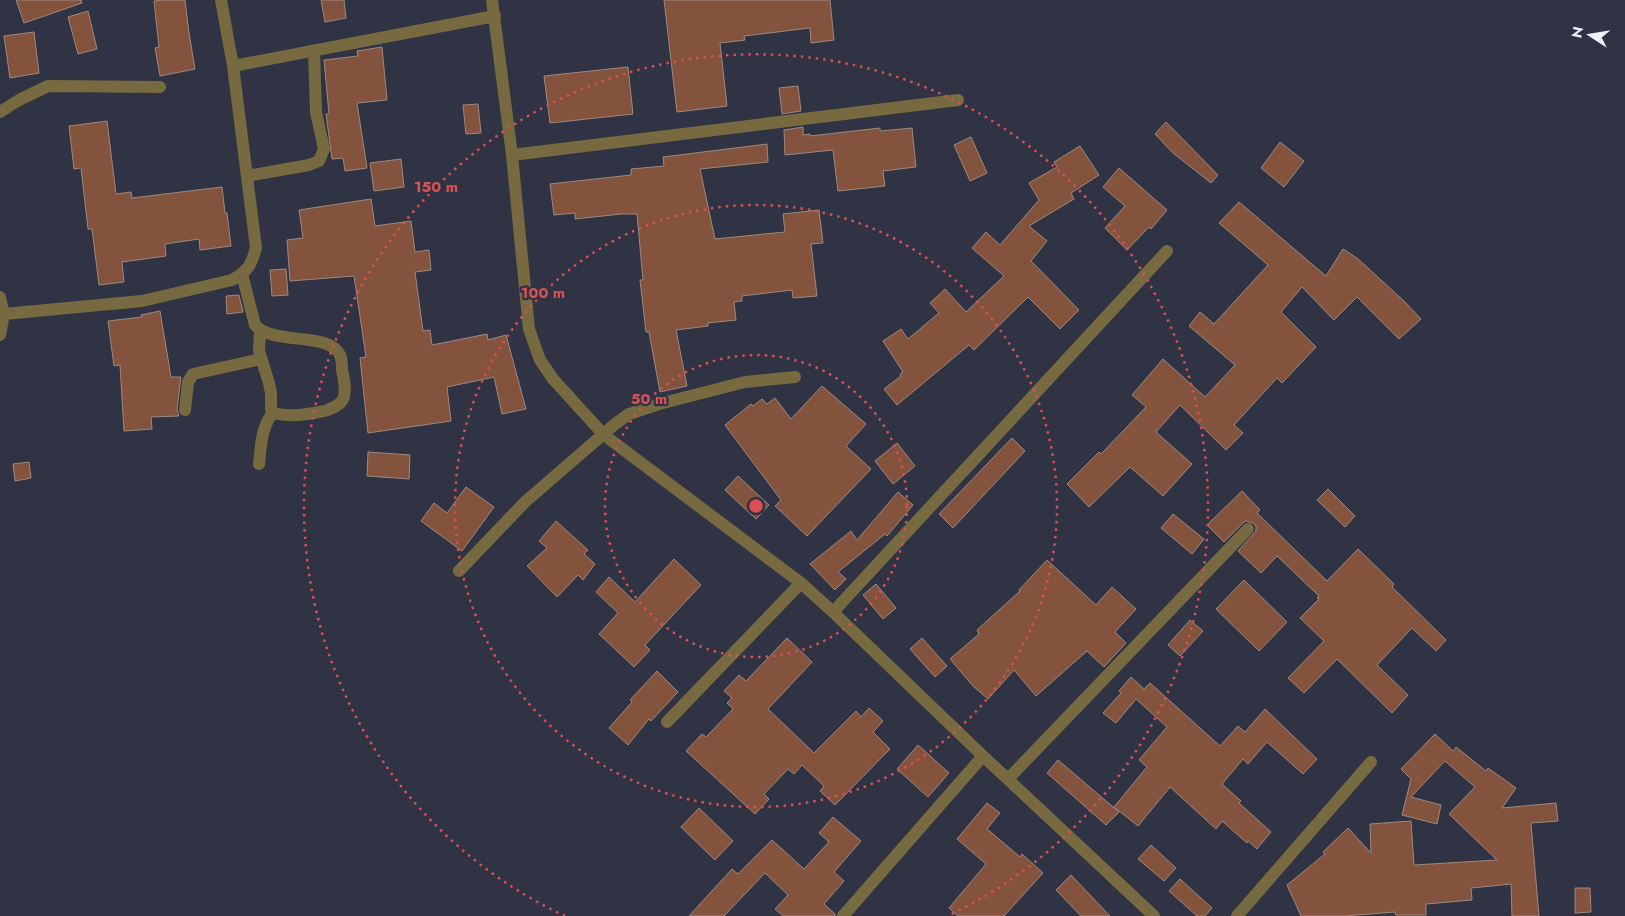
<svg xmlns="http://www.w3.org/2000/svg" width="1625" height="916" font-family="Jost,sans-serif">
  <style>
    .building { fill: #84533e; stroke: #9e8980 }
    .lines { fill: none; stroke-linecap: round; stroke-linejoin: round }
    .minor { stroke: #776a41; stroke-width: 12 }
    .ring { fill: none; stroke: #db5052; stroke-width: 2.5; stroke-dasharray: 2.5 5 }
    .centre { fill: #db5052; stroke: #2f3343; stroke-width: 2.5 }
    .ring-label { font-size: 15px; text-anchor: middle; font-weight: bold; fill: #db5052; stroke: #2f3343; stroke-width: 4.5; stroke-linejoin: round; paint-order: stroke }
  </style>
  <rect width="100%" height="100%" fill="#2f3343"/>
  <path class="building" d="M 16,0 L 81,0 L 82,3 L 24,23 Z
    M 162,0 L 185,0 L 189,33 L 195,69 L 160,76 L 155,48 L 159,47 L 154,1 Z
    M 321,0 L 344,0 L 346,18 L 325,22 Z
    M 664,0 L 830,0 L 834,40 L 811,43 L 810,28 L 744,36 L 745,40 L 720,43 L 727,106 L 677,112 Z
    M 88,11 L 97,49 L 78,54 L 68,17 Z
    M 34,32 L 39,73 L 10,78 L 4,36 Z
    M 382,47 L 387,100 L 357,103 L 367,168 L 345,171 L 343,158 L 332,159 L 326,114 L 329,114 L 324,60 L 358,56 L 357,51 Z
    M 628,67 L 633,114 L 550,123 L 544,76 Z
    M 798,86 L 801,111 L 782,114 L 779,88 Z
    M 478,104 L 481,133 L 466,134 L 463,105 Z
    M 107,121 L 116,194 L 131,192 L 132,198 L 222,187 L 225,213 L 227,213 L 231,246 L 200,250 L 199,239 L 165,244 L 166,256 L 122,262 L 124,282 L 99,285 L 92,229 L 88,229 L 81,168 L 74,169 L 69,126 Z
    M 1166,122 L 1218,175 L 1211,183 L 1173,153 L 1155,134 Z
    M 803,127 L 803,135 L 810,134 L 810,136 L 880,128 L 880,131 L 912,128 L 916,167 L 883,171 L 885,186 L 838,191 L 833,150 L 785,155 L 784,130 Z
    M 971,137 L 987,173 L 970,181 L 954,145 Z
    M 1280,142 L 1304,161 L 1284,187 L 1261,168 Z
    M 767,144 L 768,162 L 700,169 L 715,239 L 785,232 L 783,214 L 819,210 L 823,243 L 811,244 L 817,296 L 793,298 L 792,290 L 742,296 L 742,301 L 734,302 L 736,320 L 708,323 L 708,326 L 676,330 L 687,386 L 660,392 L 649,332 L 646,332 L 640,280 L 643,280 L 637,214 L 621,214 L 575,219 L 575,213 L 554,215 L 550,184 L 631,175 L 631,169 L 664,166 L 663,157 Z
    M 1080,146 L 1099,175 L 1071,193 L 1074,199 L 1029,226 L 1047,241 L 1031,261 L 1079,310 L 1060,329 L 1028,297 L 974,350 L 969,345 L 897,405 L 884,389 L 901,376 L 900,374 L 903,372 L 883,341 L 901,329 L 908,339 L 939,313 L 930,303 L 945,289 L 966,312 L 1004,276 L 972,248 L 986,232 L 1000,245 L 1039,200 L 1029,183 L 1057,167 L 1054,162 Z
    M 401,159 L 404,187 L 374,191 L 370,163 Z
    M 1119,168 L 1167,210 L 1151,229 L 1149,227 L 1127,250 L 1105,228 L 1125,206 L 1103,187 Z
    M 371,199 L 375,226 L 411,221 L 415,252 L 429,250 L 431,270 L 415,272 L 423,331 L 430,330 L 432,345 L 487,334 L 488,340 L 506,335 L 526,409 L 502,414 L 494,377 L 447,387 L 451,421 L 368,433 L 360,358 L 366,357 L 354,276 L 290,281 L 287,240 L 303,238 L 299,210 Z
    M 1239,202 L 1326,276 L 1343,249 L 1357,258 L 1405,302 L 1421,319 L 1399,339 L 1357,297 L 1334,320 L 1302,287 L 1281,312 L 1316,347 L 1282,383 L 1277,378 L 1234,425 L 1243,433 L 1226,450 L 1180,405 L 1156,432 L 1192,464 L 1163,496 L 1130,467 L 1089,507 L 1067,484 L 1099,452 L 1101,454 L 1146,407 L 1132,395 L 1163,359 L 1205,397 L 1235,365 L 1189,326 L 1200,312 L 1214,324 L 1268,265 L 1219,223 Z
    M 286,269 L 288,295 L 272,296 L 270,270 Z
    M 239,295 L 243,312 L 227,314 L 226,296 Z
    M 160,311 L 171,377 L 181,377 L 177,409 L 179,416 L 151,417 L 152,429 L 124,431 L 120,365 L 114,366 L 108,321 L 142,317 L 141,315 Z
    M 822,386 L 866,424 L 846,446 L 871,469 L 807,536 L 775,506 L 781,500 L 725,425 L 751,404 L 753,406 L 762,399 L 767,404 L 775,398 L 791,419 Z
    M 1012,438 L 1025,451 L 953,528 L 939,514 Z
    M 897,443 L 915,466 L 893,484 L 875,461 Z
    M 368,452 L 410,455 L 409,479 L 367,476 Z
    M 29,462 L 31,478 L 15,481 L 13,464 Z
    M 738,476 L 769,505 L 756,519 L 725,490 Z
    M 466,487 L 494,507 L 462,551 L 421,521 L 434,503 L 447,513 Z
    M 1328,489 L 1355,516 L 1345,527 L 1317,500 Z
    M 1242,491 L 1260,510 L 1257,513 L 1327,581 L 1358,549 L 1394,584 L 1392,587 L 1446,640 L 1436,651 L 1412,628 L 1377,665 L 1408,695 L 1392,713 L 1337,659 L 1304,693 L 1288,678 L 1324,641 L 1300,618 L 1319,599 L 1317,598 L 1319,596 L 1277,556 L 1261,573 L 1238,551 L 1256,531 L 1256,526 L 1253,523 L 1246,521 L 1243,523 L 1224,542 L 1207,525 Z
    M 898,492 L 913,505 L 887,536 L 885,534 L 838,572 L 846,579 L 835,590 L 810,564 L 851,531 L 857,540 Z
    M 1173,514 L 1204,539 L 1192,554 L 1161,528 Z
    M 556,521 L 588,550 L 584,554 L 595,564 L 583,580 L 578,575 L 557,597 L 527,566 L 547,548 L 539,541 Z
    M 674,559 L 701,585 L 645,645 L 650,650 L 634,667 L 599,634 L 618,613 L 596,592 L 609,577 L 635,602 Z
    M 1047,560 L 1096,605 L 1112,587 L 1136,609 L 1115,632 L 1126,643 L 1104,667 L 1087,651 L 1036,696 L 1014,670 L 988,699 L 973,686 L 950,659 L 979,634 L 977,630 L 1020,591 L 1019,590 Z
    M 1244,580 L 1287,622 L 1259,651 L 1216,609 Z
    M 876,584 L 896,608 L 883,619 L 863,595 Z
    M 1190,620 L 1203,631 L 1180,656 L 1168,645 Z
    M 787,638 L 812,662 L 768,709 L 814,753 L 856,711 L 861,717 L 869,708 L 883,721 L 873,732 L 890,749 L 835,805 L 820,791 L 824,786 L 802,765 L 794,774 L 788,769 L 764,794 L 769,799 L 755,814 L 686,751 L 702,734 L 706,737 L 733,709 L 727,703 L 732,698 L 724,691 L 739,675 L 746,681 Z
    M 922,638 L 947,666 L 935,677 L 910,649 Z
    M 657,671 L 678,692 L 651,721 L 649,719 L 628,745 L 609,728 L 632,702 L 630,700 Z
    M 1131,677 L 1144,689 L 1150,683 L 1220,746 L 1238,726 L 1245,732 L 1265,709 L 1317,759 L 1303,774 L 1267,742 L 1248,764 L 1243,759 L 1222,784 L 1241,801 L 1239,803 L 1271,832 L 1257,849 L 1248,841 L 1247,843 L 1222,821 L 1216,829 L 1170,787 L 1138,826 L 1114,807 L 1147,767 L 1139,760 L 1167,727 L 1136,699 L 1116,723 L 1103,713 L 1121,693 L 1119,691 Z
    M 1435,734 L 1453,751 L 1456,747 L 1486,771 L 1488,768 L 1516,788 L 1502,808 L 1556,803 L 1558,821 L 1531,823 L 1539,916 L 1512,916 L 1511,884 L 1471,888 L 1472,900 L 1426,904 L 1426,915 L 1396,915 L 1395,912 L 1344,916 L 1301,916 L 1287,885 L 1325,854 L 1323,852 L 1348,828 L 1371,853 L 1370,824 L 1411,821 L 1414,865 L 1497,860 L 1449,814 L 1475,787 L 1445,761 L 1411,797 L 1441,805 L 1437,824 L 1402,815 L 1411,779 L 1401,769 Z
    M 918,745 L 949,773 L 928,797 L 897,769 Z
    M 1058,760 L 1119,812 L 1106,825 L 1047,773 Z
    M 987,803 L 1000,813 L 987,829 L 1020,857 L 1022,854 L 1043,873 L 1004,916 L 958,916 L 949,908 L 986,864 L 957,839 Z
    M 699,808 L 733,841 L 715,860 L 681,827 Z
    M 833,817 L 861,841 L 834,872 L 844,881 L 824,904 L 835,914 L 835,916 L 783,916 L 775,909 L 788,895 L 765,873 L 724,916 L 689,916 L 732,869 L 738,874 L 772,840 L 804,869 L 829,842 L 819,833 Z
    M 1151,845 L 1176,868 L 1164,881 L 1138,859 Z
    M 1071,875 L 1110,916 L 1081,916 L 1056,890 Z
    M 1180,879 L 1212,908 L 1205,916 L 1197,916 L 1169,891 Z
    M 1575,888 L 1590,888 L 1591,912 L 1575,913 Z"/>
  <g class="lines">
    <path class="minor" d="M 492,0 L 512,155 L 529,329 L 540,360 L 553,379 L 604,435 L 801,583 L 833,612 L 983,756 L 1154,916
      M 233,66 L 495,16
      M 0,112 L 19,100 L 48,86 L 160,87
      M 512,155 L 958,100
      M 247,176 L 309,165 L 319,161 L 324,149 L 316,112 L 314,51
      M 242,274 L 255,325 C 274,346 328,331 340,355 C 342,359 342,365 342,370 C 344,379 346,388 344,397 C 342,405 328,411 319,412 C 303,415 289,417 273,413
      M 0,297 L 4,314 L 0,335
      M 4,314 L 142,301 L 232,280 C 248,271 251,266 256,248 L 233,66 L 221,0
      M 260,330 L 259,351 L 269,383 L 271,393 L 271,409 L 273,413
      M 185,410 L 188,382 L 193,374 L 261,359
      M 259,464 C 261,447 261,427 273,413
      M 459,571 L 525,502 L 615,424 L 629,414 L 659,404 L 745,382 L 795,377
      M 833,612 L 1167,251
      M 667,722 L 801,583
      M 1008,779 L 1248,529
      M 843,916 L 983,756
      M 1237,916 L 1371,762"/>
  </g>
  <g class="ring">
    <circle cx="756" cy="506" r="151"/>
    <circle cx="756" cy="506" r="301"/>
    <path d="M565 916A452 452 0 1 1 947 916"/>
  </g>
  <circle cx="756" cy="506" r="8" class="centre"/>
  <g class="ring-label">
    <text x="436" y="192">150 m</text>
    <text x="543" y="298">100 m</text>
    <text x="649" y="404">50 m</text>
  </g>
  <g transform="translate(1590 35) rotate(282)" stroke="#2f3343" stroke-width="4" paint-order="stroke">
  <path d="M0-4L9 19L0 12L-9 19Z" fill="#eef0fb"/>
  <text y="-8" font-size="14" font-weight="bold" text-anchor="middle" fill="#eef0fb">N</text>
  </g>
</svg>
